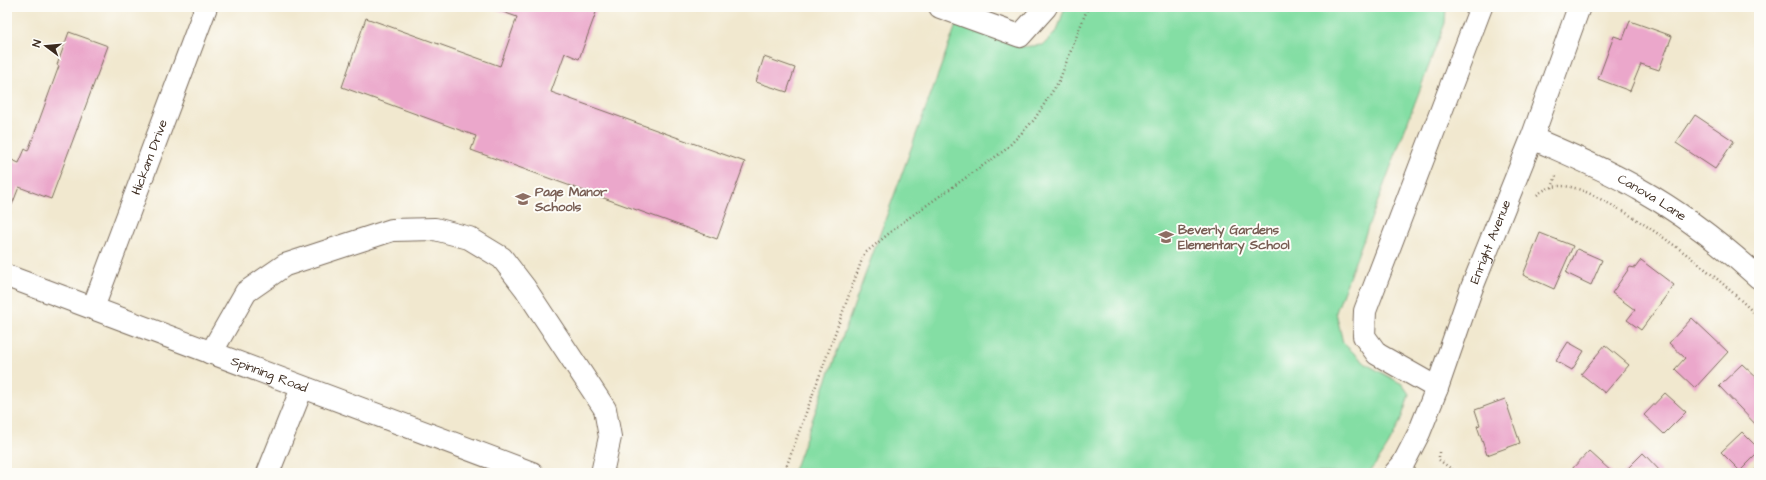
<svg xmlns="http://www.w3.org/2000/svg" width="1766" height="480" font-family="'Architects Daughter',sans-serif">
  <style>
    .green { fill: #84dea4; stroke: #608461 }
    .building { fill: #eba7cb }
    .lines { fill: none; stroke-linecap: round; stroke-linejoin: round }
    .minor-casing { stroke: #7b6c5c; stroke-width: 24 }
    .path { stroke: #7b6c5c; stroke-width: 2.5; stroke-dasharray: 1 3; stroke-linecap: butt }
    .minor { stroke: #fff; stroke-width: 22 }
    .labels { text-anchor: middle; dominant-baseline: central; stroke-width: 4; stroke-linejoin: round; paint-order: stroke }
    .street-label { font-size: 13px; fill: #3b2a1e; stroke: #fdfcf7 }
    .education-label { font-size: 13px; font-weight: bold; fill: #785e54; stroke: #fdfcf7; text-anchor: start }
  </style>
  <rect width="100%" height="100%" fill="#fdfcf7"/>
  <filter id="ink" filterUnits="userSpaceOnUse"><feTurbulence type="fractalNoise" baseFrequency=".025" numOctaves="2"/><feDisplacementMap in="SourceGraphic" scale="8" xChannelSelector="R" yChannelSelector="G"/><feConvolveMatrix kernelMatrix="1 2 1 2 8 2 1 2 1" color-interpolation-filters="sRGB"/></filter>
  <filter id="wash" filterUnits="userSpaceOnUse"><feTurbulence type="fractalNoise" baseFrequency=".012" numOctaves="4" result="noise"/><feDisplacementMap in="SourceGraphic" scale="16" xChannelSelector="R" yChannelSelector="G"/><feGaussianBlur stdDeviation="0.9" result="paint"/><feColorMatrix in="noise" values="0 0 0 0 0 0 0 0 0 0 0 0 0 0 0 0 0 1.4 0 .05"/><feComposite in="paint" operator="in"/></filter>
  <g filter="url(#wash)">
    <rect width="100%" height="100%" fill="#f1e8cf"/>
    <path class="green" d="M 1065,7 L 1446,7 L 1445,23 L 1336,312 L 1343,343 L 1366,364 L 1402,384 L 1409,394 C 1402,422 1388,451 1368,473 L 793,473 L 956,25 L 1020,47 L 1043,45 L 1057,31 Z"/>
    <g id="blocks">
      <path class="building" d="M 489,7 L 598,7 L 579,59 L 565,53 L 551,92 L 745,162 L 717,239 L 471,150 L 476,136 L 342,87 L 366,18 L 500,66 L 517,17 Z
        M 1630,21 L 1672,36 L 1659,70 L 1641,64 L 1630,91 L 1598,79 L 1614,36 L 1623,39 Z
        M 69,32 L 108,46 L 51,199 L 19,187 L 12,205 L 7,203 L 7,158 L 19,163 L 25,149 L 28,151 L 59,66 L 57,65 Z
        M 764,57 L 795,68 L 787,92 L 756,82 Z
        M 1695,115 L 1734,141 L 1715,169 L 1676,143 Z
        M 1540,233 L 1573,246 L 1554,289 L 1523,275 Z
        M 1577,249 L 1602,260 L 1591,285 L 1566,273 Z
        M 1641,260 L 1674,285 L 1641,330 L 1627,320 L 1635,310 L 1612,293 L 1630,267 L 1635,268 Z
        M 1692,318 L 1728,352 L 1695,388 L 1675,369 L 1685,358 L 1669,343 Z
        M 1568,342 L 1584,351 L 1572,370 L 1556,361 Z
        M 1605,345 L 1629,365 L 1605,393 L 1581,374 Z
        M 1742,364 L 1759,380 L 1759,428 L 1719,386 Z
        M 1665,393 L 1686,412 L 1664,434 L 1644,415 Z
        M 1505,399 L 1520,443 L 1487,455 L 1477,426 L 1480,425 L 1475,410 Z
        M 1742,432 L 1759,449 L 1759,452 L 1740,471 L 1721,452 Z
        M 1589,451 L 1613,473 L 1568,473 Z
        M 1643,453 L 1662,473 L 1623,473 Z
        M 1759,466 L 1759,473 L 1752,473 Z"/>
    </g>
  </g>
  <g filter="url(#ink)">
    <use href="#blocks" fill-opacity="0" stroke="#7b6c5c" stroke-width="1"/>
    <g class="lines">
      <g class="minor-casing">
        <g id="minor">
          <path d="M 940,7 L 1020,36 L 1046,7"/>
          <path id="s1" d="M 1532,138 C 1568,154 1605,169 1639,189 C 1682,213 1723,245 1759,278"/>
          <path id="s2" d="M 7,276 L 532,473"/>
          <path id="s3" d="M 93,308 L 206,7"/>
          <path d="M 211,353 L 246,292 L 285,265 L 392,230 L 435,229 L 469,238 L 502,258 L 525,288 L 605,409 L 610,437 L 602,473"/>
          <path d="M 1437,388 L 1377,354 L 1364,336 L 1365,311 L 1481,7"/>
          <path d="M 268,473 L 302,388"/>
          <path id="s4" d="M 1395,473 L 1403,464 L 1419,433 L 1437,388 L 1471,290 L 1532,138 L 1579,7"/>
        </g>
      </g>
      <path class="path" d="M 1552,188 L 1556,176
        M 1537,195 C 1563,173 1595,197 1619,209
        M 1623,211 C 1673,242 1718,276 1759,318
        M 1439,452 L 1439,460 L 1457,473
        M 784,473 L 864,254 L 903,222 L 1005,150 L 1034,120 L 1059,81 L 1088,7"/>
      <use href="#minor" class="minor"/>
    </g>
  </g>
  <defs>
    <g id="school-bare" transform="scale(1.2)"><path d="M0-5L7-2L0 1L-7-2ZM-4 1L0 2.5L4 1V4Q0 6-4 4Z" fill="#8d6e63" stroke="#fdfcf7" stroke-width="2.5" paint-order="stroke"/></g>
  </defs>
  <g fill-rule="evenodd">
    <use href="#school-bare" x="523" y="199"/>
    <use href="#school-bare" x="1166" y="237"/>
  </g>
  <g class="labels">
    <g class="street-label">
      <text stroke="none"><textPath href="#s3" startOffset="161">Hickam Drive</textPath></text>
      <text stroke="none"><textPath href="#s1" startOffset="134">Canova Lane</textPath></text>
      <text stroke="none"><textPath href="#s4" startOffset="251">Enright Avenue</textPath></text>
      <text stroke="none"><textPath href="#s2" startOffset="280">Spinning Road</textPath></text>
    </g>
    <g class="education-label">
      <text x="535" y="192">Page Manor<tspan x="535" dy="15">Schools</tspan></text>
      <text x="1178" y="230">Beverly Gardens<tspan x="1178" dy="15">Elementary School</tspan></text>
    </g>
  </g>
  <rect width="1766" height="480" fill="none" stroke="#fdfcf7" stroke-width="24"/>
  <g transform="translate(46 46) rotate(286)" stroke="#fdfcf7" stroke-width="3" paint-order="stroke">
  <path d="M0-3L7 15L0 10L-7 15Z" fill="#3b2a1e"/>
  <text y="-6" font-size="11" font-weight="bold" text-anchor="middle" fill="#3b2a1e">N</text>
  </g>
</svg>
